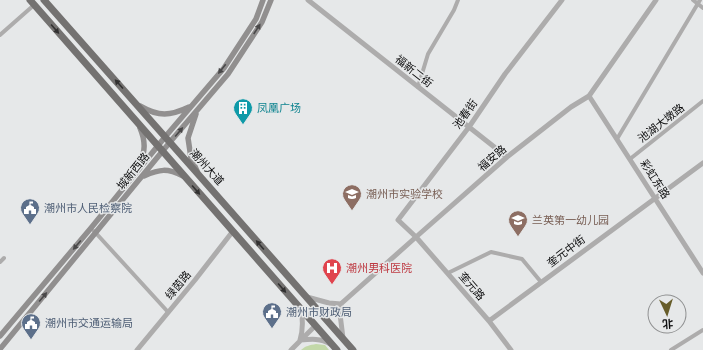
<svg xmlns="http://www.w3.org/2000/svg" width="703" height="350" font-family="'Archivo Narrow','Noto Sans SC',sans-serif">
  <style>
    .green { fill: #c2d8a8 }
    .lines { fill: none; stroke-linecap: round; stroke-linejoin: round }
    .minor { stroke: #adacac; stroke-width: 4 }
    .tertiary { stroke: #adacac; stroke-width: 5 }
    .secondary { stroke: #918f8f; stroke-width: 5.5 }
    .trunk { stroke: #747271; stroke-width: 7 }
    .oneway { fill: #323131 }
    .oneway2 { fill: #494849 }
    .labels { text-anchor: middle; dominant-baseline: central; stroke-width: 3; stroke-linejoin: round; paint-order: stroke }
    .street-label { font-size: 11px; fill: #0e0e0f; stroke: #e6e8e9 }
    .culture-label { font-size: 11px; fill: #0d838f; stroke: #e6e8e9; text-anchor: start }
    .education-label { font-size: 11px; fill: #785e54; stroke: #e6e8e9; text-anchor: start }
    .service-label { font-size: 11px; fill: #4e5e75; stroke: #e6e8e9; text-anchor: start }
    .health-label { font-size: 11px; fill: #be3a42; stroke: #e6e8e9; text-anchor: start }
  </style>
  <rect width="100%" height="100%" fill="#e6e8e9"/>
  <path class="green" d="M 316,344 L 325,345 L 329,350 L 301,350 C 305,346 310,345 316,344 Z"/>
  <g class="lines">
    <path class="minor" d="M 693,0 L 703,8
      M 0,35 L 34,5
      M 418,87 L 428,54 L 454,10 L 458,0
      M 617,139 L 700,0
      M 630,159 L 703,101
      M 94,231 L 168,312
      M 0,262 L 4,258
      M 448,273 L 491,252 L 522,259 L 541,282
      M 671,350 L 703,330"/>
    <path class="tertiary" d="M 308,0 L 507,157
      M 589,96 L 703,273
      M 307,297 L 329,303 L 341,304 L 340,314 L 343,338
      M 301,310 C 303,320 303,330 300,340 C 311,339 321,338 330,344
      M 325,318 L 416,237 L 507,157 L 571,107 L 589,96 L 656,0
      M 489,321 L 703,163
      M 137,350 L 195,280 L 233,231
      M 291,350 L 315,326
      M 511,350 L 489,321 L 416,237 L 398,220 L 469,127 L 505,74 L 562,0"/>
    <path class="secondary" d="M 140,106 C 159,117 170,116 189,107
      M 196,114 L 188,138 L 191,158 L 197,171
      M 140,165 C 145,151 146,142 140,128
      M 144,176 C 160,169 167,168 183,176
      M 0,336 L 91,228 L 165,137 L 224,68 L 256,19 L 263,0
      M 0,349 L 170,142 L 228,74 L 262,22 L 271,0"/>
    <path class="trunk" d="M 30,0 L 337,350
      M 44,0 L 197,173 L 353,350"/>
  </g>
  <defs><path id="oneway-solid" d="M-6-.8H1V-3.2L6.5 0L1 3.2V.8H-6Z"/></defs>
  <g class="oneway">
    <use href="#oneway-solid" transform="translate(55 29) rotate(49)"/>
    <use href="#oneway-solid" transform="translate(119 84) rotate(-132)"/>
    <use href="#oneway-solid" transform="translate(196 190) rotate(49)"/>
    <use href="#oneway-solid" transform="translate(260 245) rotate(-131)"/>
    <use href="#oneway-solid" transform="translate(282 288) rotate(49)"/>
  </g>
  <g class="oneway2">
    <use href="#oneway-solid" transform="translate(257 29) rotate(-57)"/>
    <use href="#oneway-solid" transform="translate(222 69) rotate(128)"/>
    <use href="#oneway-solid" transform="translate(179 132) rotate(-50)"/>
    <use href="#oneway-solid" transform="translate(77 245) rotate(130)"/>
    <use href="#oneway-solid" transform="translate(43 297) rotate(-50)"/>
  </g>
  <defs>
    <g id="building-pin" transform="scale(1)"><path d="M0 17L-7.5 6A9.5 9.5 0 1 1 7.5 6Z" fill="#0f9aa8" stroke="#e6e8e9"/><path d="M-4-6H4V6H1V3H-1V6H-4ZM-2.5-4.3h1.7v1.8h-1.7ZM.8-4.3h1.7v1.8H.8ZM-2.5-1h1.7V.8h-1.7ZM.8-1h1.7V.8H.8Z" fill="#fff"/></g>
    <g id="school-pin" transform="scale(1)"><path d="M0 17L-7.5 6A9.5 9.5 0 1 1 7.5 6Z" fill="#8d6e63" stroke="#e6e8e9"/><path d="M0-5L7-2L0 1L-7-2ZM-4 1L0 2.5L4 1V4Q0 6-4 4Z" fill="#fff"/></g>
    <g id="civic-pin" transform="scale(1)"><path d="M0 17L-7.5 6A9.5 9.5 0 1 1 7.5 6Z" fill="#5c6f8a" stroke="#e6e8e9"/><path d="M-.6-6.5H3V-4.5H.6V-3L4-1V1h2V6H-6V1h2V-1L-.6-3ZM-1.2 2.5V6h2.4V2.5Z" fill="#fff"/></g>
    <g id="hospital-pin" transform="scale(1)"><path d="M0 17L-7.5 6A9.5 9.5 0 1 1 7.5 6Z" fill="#e0444e" stroke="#e6e8e9"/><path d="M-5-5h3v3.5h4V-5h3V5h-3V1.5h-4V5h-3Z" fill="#fff"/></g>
  </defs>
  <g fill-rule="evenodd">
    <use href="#building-pin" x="243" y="108"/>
    <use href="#school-pin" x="352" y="194"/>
    <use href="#civic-pin" x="30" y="208"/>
    <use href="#school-pin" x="518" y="220"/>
    <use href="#hospital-pin" x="332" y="268"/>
    <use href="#civic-pin" x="272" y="312"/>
    <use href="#civic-pin" x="31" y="323"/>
  </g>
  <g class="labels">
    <g class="street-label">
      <text transform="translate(414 71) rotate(38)">福新二街</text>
      <text transform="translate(465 114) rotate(-55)">池春街</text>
      <text transform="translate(661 123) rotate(-38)">池湖大墩路</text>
      <text transform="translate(492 158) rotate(-40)">福安路</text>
      <text transform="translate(207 167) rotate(48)">潮州大道</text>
      <text transform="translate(133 171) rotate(-51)">城新西路</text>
      <text transform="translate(655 179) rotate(57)">彩虹东路</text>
      <text transform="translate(566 251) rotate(-37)">奎元中街</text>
      <text transform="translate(178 285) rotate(-50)">绿茵路</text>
      <text transform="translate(472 286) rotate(49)">奎元路</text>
    </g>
    <g class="culture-label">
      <text x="257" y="108">凤凰广场</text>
    </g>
    <g class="education-label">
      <text x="366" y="194">潮州市实验学校</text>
      <text x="532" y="220">兰英第一幼儿园</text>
    </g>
    <g class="service-label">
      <text x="44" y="208">潮州市人民检察院</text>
      <text x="286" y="312">潮州市财政局</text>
      <text x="45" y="323">潮州市交通运输局</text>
    </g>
    <g class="health-label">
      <text x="346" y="268">潮州男科医院</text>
    </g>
  </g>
  <g transform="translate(667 314) rotate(176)"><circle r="19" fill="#e6e8e9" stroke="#909192"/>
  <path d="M0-3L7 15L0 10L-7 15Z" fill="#675d2a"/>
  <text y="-6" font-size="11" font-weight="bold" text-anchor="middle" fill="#0e0e0f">北</text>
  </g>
</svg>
